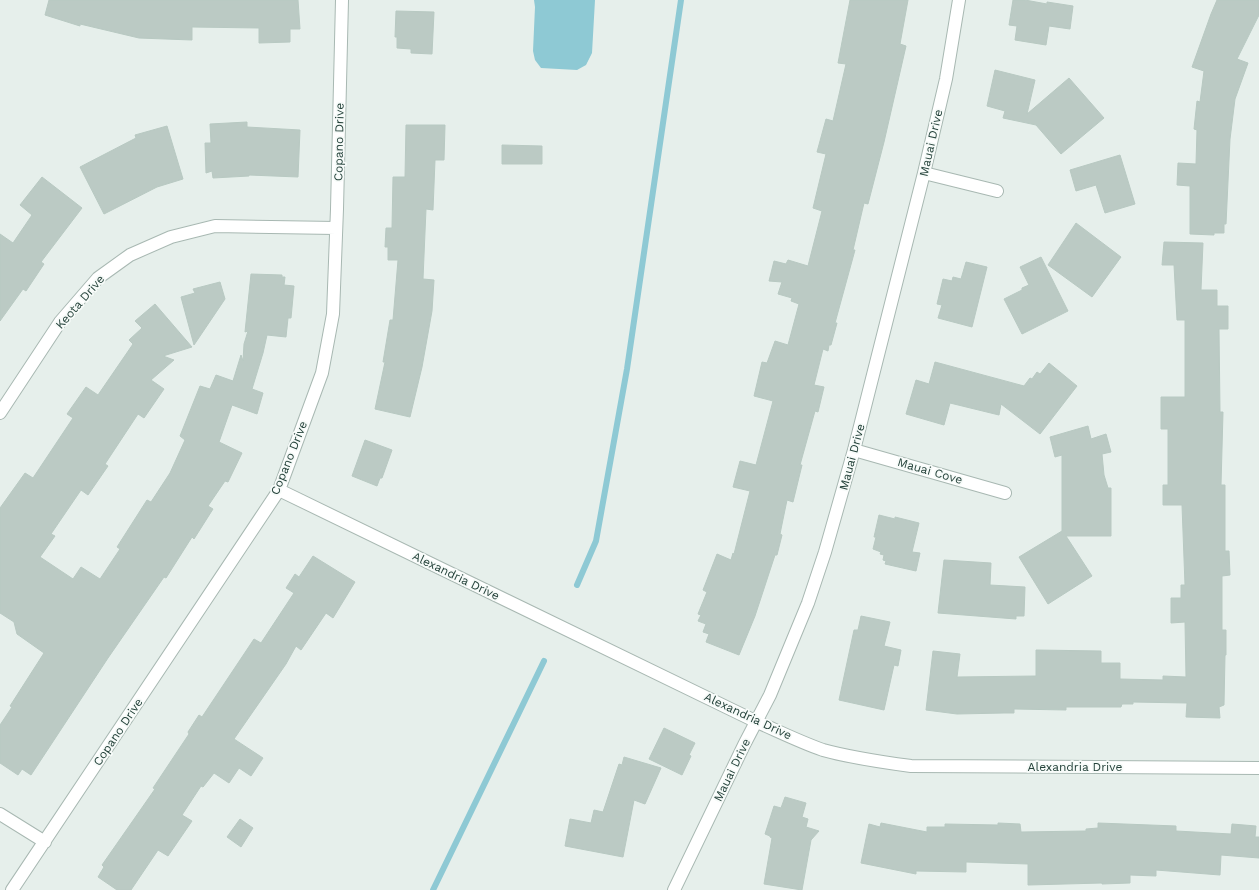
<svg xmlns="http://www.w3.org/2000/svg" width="1259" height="890" font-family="'Work Sans',sans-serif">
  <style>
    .water { fill: #8ec9d4 }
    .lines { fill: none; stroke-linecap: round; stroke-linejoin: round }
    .stream { stroke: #8ec9d4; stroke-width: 6 }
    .building { fill: #bbcac4; stroke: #b8c9c2 }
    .minor-casing { stroke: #a8b8b2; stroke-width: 14 }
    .minor { stroke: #fff; stroke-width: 12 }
    .labels { text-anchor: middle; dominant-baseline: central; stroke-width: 3.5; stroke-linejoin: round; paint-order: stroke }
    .street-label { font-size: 12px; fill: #24423a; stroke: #f7fbf9 }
  </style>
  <rect width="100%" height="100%" fill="#e6efeb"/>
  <path class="water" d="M 534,0 L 595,0 L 592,53 L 586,65 L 577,70 L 541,68 L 535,60 L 533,51 L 535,7 Z"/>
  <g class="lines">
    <path class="stream" d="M 577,585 L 596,541 L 627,369 L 681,0
      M 433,890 L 544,661"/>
  </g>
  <path class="building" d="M 49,0 L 298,0 L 300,29 L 290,29 L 290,42 L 259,43 L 259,28 L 192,27 L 192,40 L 139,38 L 80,24 L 80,26 L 45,15 Z
    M 850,0 L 908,0 L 900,44 L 906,46 L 884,142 L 868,204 L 864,203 L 853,250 L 855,250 L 835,323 L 837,323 L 831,345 L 829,345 L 828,351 L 823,349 L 814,385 L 824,387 L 818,412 L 815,411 L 800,465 L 802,465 L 793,502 L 787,500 L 780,534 L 782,535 L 777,555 L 775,555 L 755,616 L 739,655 L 706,642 L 709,634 L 703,632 L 706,624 L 698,621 L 701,615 L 698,614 L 707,592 L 703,590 L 717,554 L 731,560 L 733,553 L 734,554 L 750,491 L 733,487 L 740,461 L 756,465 L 773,401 L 754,396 L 762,362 L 767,363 L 775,341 L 788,345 L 799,304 L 791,301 L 792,298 L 778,294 L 782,282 L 769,281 L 774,261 L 786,264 L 788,260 L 808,266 L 822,211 L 813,208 L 826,154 L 817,152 L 826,119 L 833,121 L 846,64 L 838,63 Z
    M 1013,0 L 1025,0 L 1047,4 L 1047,2 L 1073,6 L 1070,29 L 1049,26 L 1046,45 L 1015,40 L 1017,26 L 1009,25 Z
    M 1217,0 L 1259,0 L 1259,15 L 1237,59 L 1248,63 L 1235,99 L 1230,139 L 1226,224 L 1224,224 L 1224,233 L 1214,233 L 1214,235 L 1190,234 L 1190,186 L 1177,185 L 1178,163 L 1196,164 L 1197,130 L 1194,129 L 1197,101 L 1200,102 L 1204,71 L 1192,67 L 1211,14 Z
    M 396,11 L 434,12 L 432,54 L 411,53 L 411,49 L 397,48 L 397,37 L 395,37 Z
    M 995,70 L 1035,80 L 1027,114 L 1069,78 L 1104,118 L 1061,154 L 1036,125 L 1003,118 L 1005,111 L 987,106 Z
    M 247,122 L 247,127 L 300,130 L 298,177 L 249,175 L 249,176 L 213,178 L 212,171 L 206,173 L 205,143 L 211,143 L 210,124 Z
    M 406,125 L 445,125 L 444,160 L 435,160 L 433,210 L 426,209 L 423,279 L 434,280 L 432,311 L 422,367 L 410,417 L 375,409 L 385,362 L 383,362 L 390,320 L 393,320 L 398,260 L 388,260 L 388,247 L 385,247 L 386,228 L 392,228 L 393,177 L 405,177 Z
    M 167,126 L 183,179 L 157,187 L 104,214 L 80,167 L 136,138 L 135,135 Z
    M 502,145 L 542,146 L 542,164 L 502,164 Z
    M 1120,155 L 1135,204 L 1105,213 L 1096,185 L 1076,191 L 1070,170 Z
    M 42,177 L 82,208 L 41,262 L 44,264 L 26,291 L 23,289 L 0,321 L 0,234 L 13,243 L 32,215 L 20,205 Z
    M 1076,223 L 1121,257 L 1092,297 L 1048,265 Z
    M 1164,242 L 1203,243 L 1201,290 L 1217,290 L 1217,306 L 1228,306 L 1228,329 L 1219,329 L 1220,412 L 1223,412 L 1221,485 L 1225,485 L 1225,551 L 1229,551 L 1230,575 L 1222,576 L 1222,630 L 1226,630 L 1226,655 L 1225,655 L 1224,705 L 1219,707 L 1220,718 L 1186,717 L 1187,703 L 1133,702 L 1133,704 L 1122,704 L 1121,707 L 1066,707 L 1066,710 L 1014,709 L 1014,713 L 1004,713 L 957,714 L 926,710 L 933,651 L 960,654 L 957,677 L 1036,676 L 1036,650 L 1101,651 L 1101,663 L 1120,663 L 1120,679 L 1163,680 L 1163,676 L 1186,677 L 1185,622 L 1171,623 L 1171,598 L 1181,598 L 1181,585 L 1185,585 L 1182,505 L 1163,505 L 1163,485 L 1168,485 L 1168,429 L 1161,429 L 1161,397 L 1185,397 L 1185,320 L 1177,320 L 1174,265 L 1162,265 Z
    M 1041,257 L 1068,311 L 1022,334 L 1004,299 L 1022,290 L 1022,288 L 1029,285 L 1020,267 Z
    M 966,262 L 987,267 L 972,327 L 938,318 L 942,305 L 937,304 L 943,279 L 952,281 L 953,277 L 961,279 Z
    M 251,274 L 282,275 L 282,277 L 285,277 L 284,285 L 294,286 L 291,318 L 288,318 L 286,337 L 267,335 L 263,353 L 252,389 L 263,393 L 257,414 L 232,405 L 219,442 L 242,453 L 228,482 L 225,481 L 208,506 L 213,509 L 194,539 L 192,537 L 166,578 L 164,577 L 108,658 L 31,775 L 22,769 L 18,775 L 0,763 L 0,725 L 12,707 L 10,706 L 44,653 L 17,634 L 14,622 L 0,613 L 0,508 L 25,473 L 33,478 L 73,418 L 67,414 L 86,387 L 98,395 L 133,344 L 129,340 L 142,328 L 135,321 L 155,304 L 192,347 L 163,356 L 174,360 L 151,380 L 164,389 L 144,418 L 138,414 L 105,464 L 108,466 L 88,495 L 81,490 L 51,534 L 55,536 L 40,557 L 73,579 L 81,567 L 100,579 L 120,549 L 117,547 L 147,500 L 151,502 L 170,473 L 185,440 L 180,436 L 200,386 L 210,389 L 216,375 L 233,381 L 241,355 L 243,361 L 244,344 L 248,331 L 245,332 Z
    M 220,282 L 225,299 L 194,345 L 181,297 L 195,293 L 193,289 Z
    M 935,362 L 1024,386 L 1030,378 L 1032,379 L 1037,372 L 1040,374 L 1049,363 L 1077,386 L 1040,434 L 1001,404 L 999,415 L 950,403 L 944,425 L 906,414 L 916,380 L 929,384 Z
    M 1088,426 L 1091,439 L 1106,434 L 1111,452 L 1102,454 L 1104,475 L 1108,488 L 1111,488 L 1111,536 L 1066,536 L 1092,576 L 1048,604 L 1019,557 L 1062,531 L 1062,455 L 1055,457 L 1050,437 Z
    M 365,440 L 392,450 L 382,478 L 380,478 L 377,486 L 352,476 Z
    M 879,515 L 895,519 L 895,517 L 919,523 L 912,552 L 920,553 L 916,571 L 885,564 L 886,561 L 883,560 L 884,555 L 880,554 L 881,552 L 873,549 L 876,537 L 874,537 Z
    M 313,556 L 355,582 L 333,618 L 326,613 L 301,650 L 296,646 L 286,664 L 234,739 L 263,758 L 251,776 L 239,768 L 229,783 L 214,773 L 203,787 L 201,786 L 182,815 L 192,821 L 168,856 L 158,850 L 131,890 L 117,890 L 98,877 L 104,867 L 102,865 L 155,789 L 153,788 L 189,734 L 188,732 L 199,715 L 202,717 L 254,639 L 261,643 L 294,593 L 286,588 L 295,574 L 299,577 Z
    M 944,560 L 991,563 L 990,585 L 1025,587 L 1024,616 L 1016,616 L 1016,619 L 938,613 Z
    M 861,616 L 890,622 L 884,646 L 901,650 L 898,666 L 894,665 L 884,710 L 839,700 L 854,630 L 858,630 Z
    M 664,728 L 695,743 L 689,755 L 691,756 L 682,775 L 649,759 Z
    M 624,757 L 661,768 L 645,804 L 634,800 L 623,857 L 565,846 L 570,819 L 591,823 L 594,810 L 603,812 L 619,764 L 622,765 Z
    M 785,797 L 806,803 L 802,817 L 808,819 L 806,827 L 819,831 L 811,840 L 802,890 L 764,884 L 772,838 L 770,837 L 770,836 L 765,834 L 774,806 L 781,808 Z
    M 240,819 L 253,828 L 241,847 L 227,837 Z
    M 881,823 L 927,832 L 927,827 L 945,827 L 945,824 L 998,825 L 998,823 L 1020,824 L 1021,832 L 1086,831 L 1086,829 L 1098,828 L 1098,823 L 1176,826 L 1176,831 L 1231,834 L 1232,824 L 1256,826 L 1255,837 L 1259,837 L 1259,858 L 1221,855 L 1220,875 L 1156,870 L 1156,876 L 1130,875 L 1130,883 L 1102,884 L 1102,883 L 1028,885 L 1028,864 L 966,862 L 966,872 L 916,871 L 916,874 L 861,863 L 869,824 L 880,827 Z"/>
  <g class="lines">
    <g class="minor-casing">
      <path id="minor" d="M 924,173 L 997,191
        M 0,413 L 60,322 L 98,278 L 130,255 L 171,237 L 215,226 L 336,228
        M 854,450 L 1005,493
        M 279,490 L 755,721 C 778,731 800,742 823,750 C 852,758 881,762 911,766 L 1259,768
        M 0,814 L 45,842
        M 12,890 L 279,490 L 322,373 L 333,314 L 337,209 L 342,0
        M 674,890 L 744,745 L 770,695 L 808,603 L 825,552 L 854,450 L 924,173 L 946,79 L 959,0"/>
    </g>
    <use href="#minor" class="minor"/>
  </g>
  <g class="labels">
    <g class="street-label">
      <text transform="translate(339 142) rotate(-89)">Copano Drive</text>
      <text transform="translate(931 143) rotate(-77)">Mauai Drive</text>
      <text transform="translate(80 302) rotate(-49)">Keota Drive</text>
      <text transform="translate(852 457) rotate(-75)">Mauai Drive</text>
      <text transform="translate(289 458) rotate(-68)">Copano Drive</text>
      <text transform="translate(930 471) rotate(16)">Mauai Cove</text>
      <text transform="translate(456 576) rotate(26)">Alexandria Drive</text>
      <text transform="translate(748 716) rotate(25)">Alexandria Drive</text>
      <text transform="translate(118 732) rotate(-56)">Copano Drive</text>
      <text x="1075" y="767">Alexandria Drive</text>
      <text transform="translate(732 770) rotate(-64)">Mauai Drive</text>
    </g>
  </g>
</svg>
